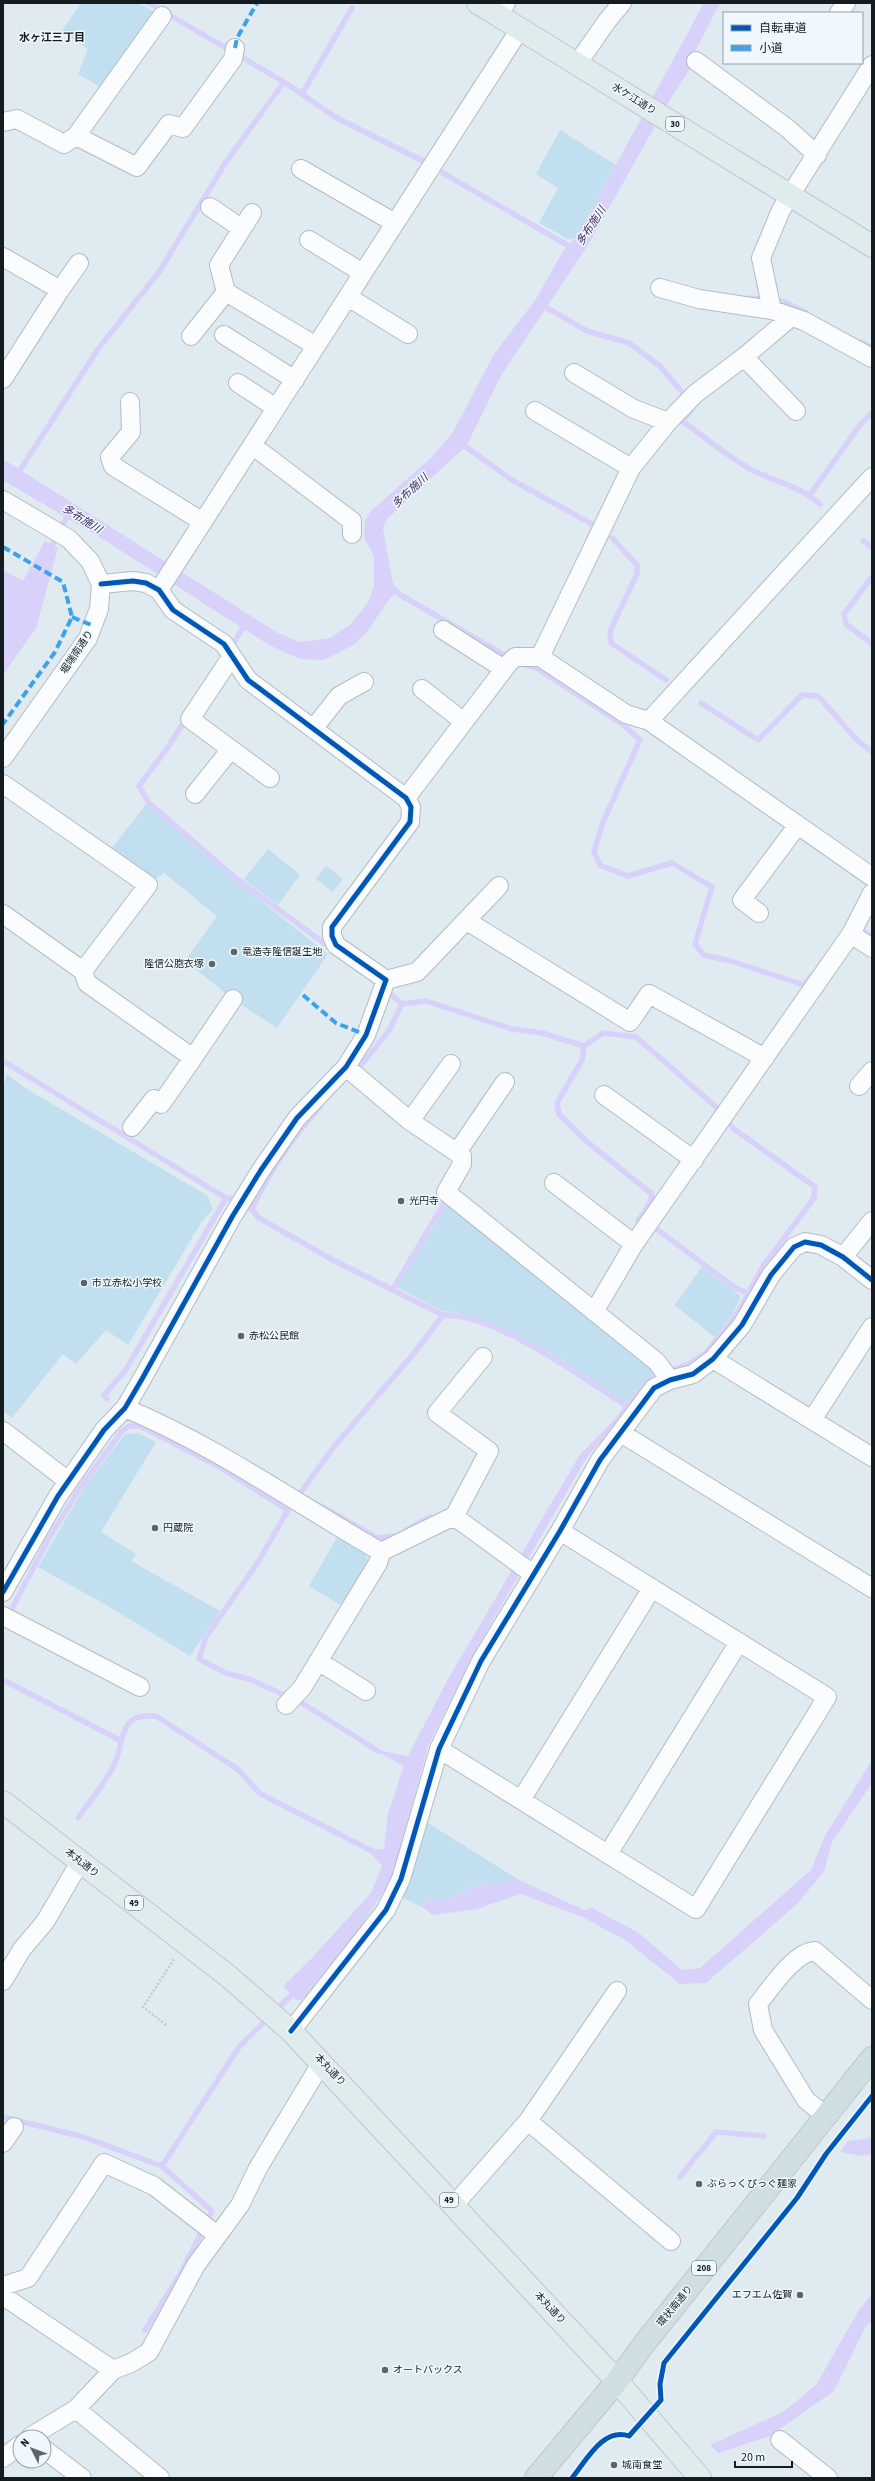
<svg xmlns="http://www.w3.org/2000/svg" width="875" height="2481" font-family="'Source Sans 3','Noto Sans JP',sans-serif">
  <style>
    .green { fill: #c1dfef }
    .water { fill: #d8d1f9 }
    .lines { fill: none; stroke-linecap: round; stroke-linejoin: round }
    .stream { stroke: #d8d1f9; stroke-width: 5.5 }
    .minor-casing { stroke: #b3bcc1; stroke-width: 20 }
    .major-casing { stroke: #c0c6c9; stroke-width: 24 }
    .highway-casing { stroke: #c0c6c9; stroke-width: 24 }
    .path { stroke: #c6cacc; stroke-width: 2.5; stroke-dasharray: 2 2; stroke-linecap: butt }
    .minor { stroke: #fafcfd; stroke-width: 18 }
    .major { stroke: #e0ebed; stroke-width: 22 }
    .highway { stroke: #cfdfe1; stroke-width: 22 }
    .quiet { stroke: #3da2ea; stroke-width: 4; stroke-dasharray: 8 4; stroke-linecap: butt }
    .cycleway-casing { stroke: #eff8fc; stroke-width: 8 }
    .cycleway { stroke: #0057b8; stroke-width: 5 }
    .poi-dot { fill: #5b6469; stroke: #eff8fc; stroke-width: 1.5 }
    .labels { text-anchor: middle; dominant-baseline: central; stroke-width: 3; stroke-linejoin: round; paint-order: stroke }
    .shield { fill: #eff8fc; stroke: #565e62; stroke-width: 1 }
    .shield-label { font-size: 9px; font-weight: bold; fill: #141c20 }
    .street-label { font-size: 10px; fill: #141c20; stroke: #eff8fc }
    .poi-label { font-size: 10px; fill: #141c20; stroke: #eff8fc; text-anchor: start }
    .neighbourhood-label { font-size: 11px; font-weight: bold; fill: #141c20; stroke: #eff8fc }
    .water-label { font-size: 11px; font-style: italic; fill: #3f2866; stroke: #eff8fc }
  </style>
  <rect width="100%" height="100%" fill="#dfebf1"/>
  <path class="green" d="M 81,3 L 138,3 L 158,14 L 103,89 L 78,74 L 88,49 L 62,31 Z
    M 560,130 L 616,165 L 576,238 L 568,239 L 539,223 L 558,188 L 536,174 Z
    M 147,803 L 240,884 L 328,954 L 277,1028 L 233,999 L 185,961 L 217,916 L 164,873 L 154,880 L 111,849 Z
    M 268,849 L 300,875 L 278,905 L 244,879 Z
    M 326,866 L 343,879 L 333,892 L 316,879 Z
    M 7,1074 L 25,1088 L 208,1196 L 213,1210 L 202,1221 L 128,1345 L 106,1330 L 76,1364 L 63,1354 L 12,1418 L 3,1411 L 3,1088 Z
    M 449,1201 L 657,1369 L 626,1403 L 546,1350 L 499,1327 L 458,1313 L 442,1311 L 397,1287 Z
    M 702,1267 L 741,1296 L 733,1313 L 715,1337 L 674,1305 Z
    M 138,1433 L 156,1442 L 101,1532 L 136,1554 L 131,1561 L 220,1611 L 190,1656 L 108,1606 L 38,1567 L 84,1488 L 125,1434 Z
    M 338,1536 L 365,1552 L 369,1564 L 342,1606 L 309,1586 Z
    M 425,1821 L 517,1879 L 472,1887 L 450,1900 L 427,1899 L 422,1907 L 403,1898 Z"/>
  <path class="water" d="M 704,3 L 720,3 L 690,62 L 692,66 L 671,98 L 588,245 L 502,374 L 467,445 L 387,519 L 383,528 L 395,594 L 391,597 L 366,633 L 355,644 L 324,660 L 300,659 L 269,645 L 109,543 L 3,480 L 3,459 L 278,633 L 300,642 L 330,638 L 350,625 L 367,604 L 374,587 L 374,556 L 364,538 L 365,520 L 372,510 L 432,457 L 453,432 L 494,354 L 536,299 L 563,251 L 576,238 Z
    M 45,541 L 58,548 L 36,628 L 3,675 L 3,570 L 23,581 Z
    M 634,1400 L 619,1423 L 587,1457 L 478,1646 L 428,1746 L 392,1879 L 360,1927 L 302,2000 L 296,2000 L 283,1986 L 310,1960 L 371,1893 L 382,1866 L 368,1850 L 384,1849 L 388,1814 L 404,1766 L 372,1749 L 408,1756 L 447,1681 L 579,1456 L 615,1419 L 626,1403 Z
    M 872,1760 L 872,1783 L 832,1842 L 824,1871 L 797,1904 L 706,1983 L 680,1984 L 625,1940 L 582,1917 L 521,1894 L 477,1909 L 433,1915 L 422,1907 L 427,1899 L 450,1900 L 472,1887 L 517,1879 L 584,1910 L 592,1908 L 639,1933 L 682,1970 L 700,1968 L 811,1870 L 826,1834 Z
    M 872,2138 L 872,2154 L 862,2156 L 840,2152 L 848,2141 Z
    M 872,2294 L 872,2321 L 865,2328 L 834,2391 L 770,2436 L 718,2453 L 710,2445 L 783,2412 L 816,2385 L 859,2310 Z"/>
  <g class="lines">
    <path class="stream" d="M 149,3 L 284,82 L 335,117 L 425,162
      M 302,94 L 352,8
      M 443,173 L 574,249
      M 750,298 L 785,302 L 806,313
      M 542,305 L 587,331 L 629,343 L 660,366 L 682,392
      M 862,342 L 872,348
      M 691,411 L 682,421 C 705,437 728,457 752,470 C 776,482 800,486 820,504
      M 462,444 L 512,480 L 592,524
      M 17,475 L 98,349 L 159,272 L 226,162 L 284,82
      M 810,495 L 860,425 L 872,413
      M 612,538 L 637,565 L 637,574 L 610,631 L 611,643 L 666,680
      M 863,541 L 872,547
      M 49,551 L 70,511
      M 872,577 L 844,614 L 846,624 L 872,644
      M 389,584 L 399,594 L 511,659
      M 231,647 L 246,623
      M 524,665 L 535,667 L 622,724 L 640,740 L 603,822 L 594,852 L 600,865 L 628,876 L 672,863 L 712,887 L 695,944 L 704,955 L 731,961 L 804,985 L 812,975
      M 701,703 L 758,740 L 802,695 L 818,696 L 857,740 L 872,752
      M 187,717 L 168,747 L 139,786 L 149,803 L 237,879 L 332,949
      M 859,930 L 872,936
      M 385,989 L 402,1004 L 426,1001 L 512,1029 L 542,1033 L 584,1046
      M 584,1046 L 603,1033 L 636,1037 L 714,1105 L 734,1129 L 815,1187 L 814,1198 L 763,1266 L 738,1312 L 707,1352 L 689,1364 L 653,1376 L 627,1406
      M 584,1046 L 582,1060 L 557,1103 L 559,1114 L 586,1141 L 652,1194 L 650,1203 L 638,1221
      M 3,1061 L 226,1198 L 125,1371 L 104,1395 L 107,1399
      M 356,1071 L 389,1031 L 402,1004
      M 226,1198 C 239,1197 251,1208 259,1218 L 333,1260 L 443,1315 C 497,1314 581,1377 627,1406
      M 252,1209 C 269,1173 293,1137 320,1107
      M 658,1230 L 734,1287 L 747,1293
      M 393,1289 L 448,1197
      M 296,1499 L 336,1444 L 415,1352 L 443,1315
      M 321,1506 L 377,1538 L 395,1536
      M 406,1530 L 430,1517
      M 8,1616 L 48,1540 L 80,1488 L 122,1431 L 129,1426 L 140,1426 L 218,1466 L 288,1510 L 258,1562 L 206,1637 L 199,1659 L 226,1673 L 249,1679 L 302,1703 L 378,1751
      M 3,1680 L 120,1740
      M 78,1818 C 89,1802 104,1785 113,1767 C 126,1743 116,1712 156,1716 L 239,1770 L 259,1793 L 376,1853
      M 275,2011 L 296,1991
      M 3,2117 L 83,2137 L 162,2166 L 212,2211 L 182,2271 L 145,2330
      M 162,2166 L 239,2047 L 269,2017
      M 680,2177 L 716,2132 L 764,2136"/>
    <g class="minor-casing">
      <path id="minor" d="M 839,13 L 846,3
        M 498,16 L 506,3
        M 696,61 L 787,128 L 817,155
        M 577,64 L 607,21 L 622,3
        M 872,65 L 781,210 L 761,258 L 772,310 L 804,321 L 872,358
        M 3,122 L 17,119 L 64,144 L 76,136 L 137,167 L 169,124 L 183,128 L 233,59 L 235,48
        M 76,136 L 162,16
        M 301,169 L 395,223
        M 210,207 L 241,228
        M 252,213 L 219,265 L 226,292 L 316,346
        M 309,240 L 363,273
        M 3,257 L 60,290 L 3,379
        M 660,288 L 699,299 L 772,310
        M 60,290 L 79,263
        M 348,297 L 408,334
        M 224,335 L 295,380
        M 191,336 L 226,292
        M 744,357 L 796,411
        M 574,373 L 634,409 L 668,422
        M 238,383 L 276,408
        M 130,402 L 131,432 L 110,457 L 113,466 L 203,522
        M 535,411 L 631,468
        M 253,446 L 352,521 L 352,534
        M 3,500 L 69,539 L 90,561 L 101,584 L 99,609 L 88,638 L 3,758
        M 159,590 L 520,29
        M 443,630 L 504,669
        M 232,656 L 190,719 L 270,778
        M 540,657 L 631,468 L 668,422 L 695,394 L 744,357 L 790,318
        M 422,689 L 464,722
        M 649,721 L 872,477
        M 313,729 L 339,696 L 364,682
        M 3,784 L 148,885 L 83,971
        M 195,794 L 231,749
        M 406,798 L 508,664 L 515,657 L 540,657 L 626,714 L 649,721 L 872,877
        M 759,913 L 742,900 L 797,826
        M 3,914 L 83,971 L 87,983 L 193,1058 L 233,999
        M 467,921 L 630,1022 L 649,994 L 765,1058
        M 851,934 L 872,948
        M 386,980 L 417,972 L 499,886
        M 346,1067 L 410,1121 L 462,1156 L 462,1164 L 446,1192 L 657,1362 L 670,1380
        M 859,1086 L 872,1071
        M 604,1095 L 694,1160
        M 410,1121 L 451,1064
        M 132,1127 L 154,1099 L 161,1104 L 193,1058
        M 458,1151 L 505,1082
        M 554,1183 L 634,1244
        M 843,1257 L 872,1221
        M 594,1312 L 634,1244 L 851,934 L 872,893
        M 713,1359 L 872,1457
        M 125,1408 C 216,1446 296,1503 381,1552 L 450,1518 L 459,1520 L 533,1574
        M 812,1420 L 872,1327
        M 3,1431 L 68,1481
        M 621,1433 L 872,1588
        M 453,1519 L 489,1451 L 437,1413 L 483,1357
        M 3,1592 L 58,1496 L 104,1430 L 125,1408 L 142,1379 L 232,1217 L 261,1170 L 297,1118 L 346,1067 L 366,1035 L 386,980 L 336,945 L 332,936 L 332,927 L 410,822 L 411,807 L 406,798 L 248,680 L 224,644 L 173,610 L 159,590 L 146,583 L 133,581 L 101,584
        M 3,1616 L 140,1687
        M 318,1661 L 366,1691
        M 286,1705 L 302,1688 L 378,1563 L 381,1552
        M 439,1749 L 696,1909 L 827,1697 L 560,1531
        M 521,1800 L 652,1588
        M 608,1854 L 739,1642
        M 3,1981 L 22,1949 L 45,1922 L 80,1862
        M 291,2031 L 386,1910 L 401,1879 L 439,1749 L 481,1661 L 560,1531 L 600,1460 L 654,1388 L 670,1380 L 693,1374 L 713,1359 L 742,1325 L 771,1275 L 794,1247 L 805,1242 L 821,1245 L 843,1257 L 872,1280
        M 826,2116 L 806,2100 L 763,2030 L 758,2004 C 771,1988 794,1952 815,1951 L 872,2000
        M 528,2121 L 671,2241
        M 3,2143 L 14,2127
        M 454,2205 L 528,2121 L 617,1991
        M 3,2286 L 28,2278 L 104,2163 L 154,2186 L 217,2235
        M 3,2296 L 113,2370
        M 76,2409 L 160,2478
        M 30,2437 L 76,2409 L 113,2370 L 131,2363 L 149,2352 L 196,2265 L 240,2205 L 258,2168 L 322,2062
        M 780,2440 L 828,2478
        M 44,2449 L 82,2478
        M 3,2458 L 20,2445"/>
    </g>
    <g class="major-casing">
      <path id="major" d="M 478,3 L 872,246
        M 3,1802 L 228,1976 L 291,2031 L 617,2381 L 700,2478"/>
    </g>
    <g class="highway-casing">
      <path id="highway" d="M 536,2478 L 617,2381 L 644,2344 L 872,2058"/>
    </g>
    <path class="path" d="M 166,2025 L 143,2007 L 174,1959"/>
    <use href="#minor" class="minor"/>
    <use href="#major" class="major"/>
    <use href="#highway" class="highway"/>
    <path class="quiet" d="M 235,48 L 237,38 L 257,3
      M 3,547 L 63,582 L 72,617 L 55,652 L 3,724
      M 72,617 L 94,626
      M 303,995 L 336,1023 L 366,1035"/>
    <g class="cycleway-casing">
      <path id="cycleway" d="M 3,1592 L 58,1496 L 104,1430 L 125,1408 L 142,1379 L 232,1217 L 261,1170 L 297,1118 L 346,1067 L 366,1035 L 386,980 L 336,945 L 332,936 L 332,927 L 410,822 L 411,807 L 406,798 L 248,680 L 224,644 L 173,610 L 159,590 L 146,583 L 133,581 L 101,584
        M 291,2031 L 386,1910 L 401,1879 L 439,1749 L 481,1661 L 560,1531 L 600,1460 L 654,1388 L 670,1380 L 693,1374 L 713,1359 L 742,1325 L 771,1275 L 794,1247 L 805,1242 L 821,1245 L 843,1257 L 872,1280
        M 572,2478 C 586,2461 603,2427 629,2436 L 661,2400 L 660,2384 L 664,2363 L 797,2198 L 826,2154 L 872,2096"/>
    </g>
    <use href="#cycleway" class="cycleway"/>
  </g>
  <g class="poi-dot">
    <circle cx="234" cy="952" r="4"/>
    <circle cx="212" cy="964" r="4"/>
    <circle cx="401" cy="1201" r="4"/>
    <circle cx="84" cy="1283" r="4"/>
    <circle cx="241" cy="1336" r="4"/>
    <circle cx="155" cy="1528" r="4"/>
    <circle cx="699" cy="2184" r="4"/>
    <circle cx="800" cy="2295" r="4"/>
    <circle cx="385" cy="2370" r="4"/>
    <circle cx="614" cy="2465" r="4"/>
  </g>
  <g class="labels">
    <g class="shield">
      <rect x="666" y="117" width="18" height="14" rx="3"/>
      <rect x="125" y="1896" width="18" height="14" rx="3"/>
      <rect x="440" y="2193" width="18" height="14" rx="3"/>
      <rect x="692" y="2261" width="24" height="14" rx="3"/>
    </g>
    <g class="shield-label">
      <text x="675" y="124">30</text>
      <text x="134" y="1903">49</text>
      <text x="449" y="2200">49</text>
      <text x="704" y="2268">208</text>
    </g>
    <g class="street-label">
      <text transform="translate(634 99) rotate(32)">水ケ江通り</text>
      <text transform="translate(77 652) rotate(-56)">堀端南通り</text>
      <text transform="translate(82 1863) rotate(38)">本丸通り</text>
      <text transform="translate(330 2070) rotate(47)">本丸通り</text>
      <text transform="translate(675 2306) rotate(-51)">環状南通り</text>
      <text transform="translate(550 2308) rotate(47)">本丸通り</text>
    </g>
    <g class="poi-label">
      <text x="242" y="952">竜造寺隆信誕生地</text>
      <text x="204" y="964" text-anchor="end">隆信公胞衣塚</text>
      <text x="409" y="1201">光円寺</text>
      <text x="92" y="1283">市立赤松小学校</text>
      <text x="249" y="1336">赤松公民館</text>
      <text x="163" y="1528">円蔵院</text>
      <text x="707" y="2184">ぶらっくぴっぐ麺家</text>
      <text x="792" y="2295" text-anchor="end">エフエム佐賀</text>
      <text x="393" y="2370">オートバックス</text>
      <text x="622" y="2465">城南食堂</text>
    </g>
    <g class="neighbourhood-label">
      <text x="52" y="37">水ヶ江三丁目</text>
    </g>
    <g class="water-label">
      <text transform="translate(591 226) rotate(-57)">多布施川</text>
      <text transform="translate(410 491) rotate(-43)">多布施川</text>
      <text transform="translate(82 519) rotate(32)">多布施川</text>
    </g>
  </g>
  <rect width="875" height="2481" fill="none" stroke="#141c20" stroke-width="8"/>
  <rect x="723" y="12" width="140" height="52" fill="#eff8fc" stroke="#97a0a4"/>
  <rect x="731" y="25" width="20" height="6" fill="#0057b8" stroke="#97a0a4"/>
  <text x="759" y="32" font-size="12" fill="#141c20">自転車道</text>
  <rect x="731" y="45" width="20" height="6" fill="#3da2ea" stroke="#97a0a4"/>
  <text x="759" y="52" font-size="12" fill="#141c20">小道</text>
  <g transform="translate(32 2449) rotate(312)"><circle r="19" fill="#eff8fc" stroke="#97a0a4"/>
  <path d="M0-3L7 15L0 10L-7 15Z" fill="#5b6469"/>
  <text y="-6" font-size="11" font-weight="bold" text-anchor="middle" fill="#141c20">N</text>
  </g>
  <path d="M735 2461v6h57v-6" fill="none" stroke="#141c20" stroke-width="2"/>
  <text x="741" y="2461" font-size="12" fill="#141c20" stroke="#eff8fc" stroke-width="3" paint-order="stroke">20 m</text>
</svg>
